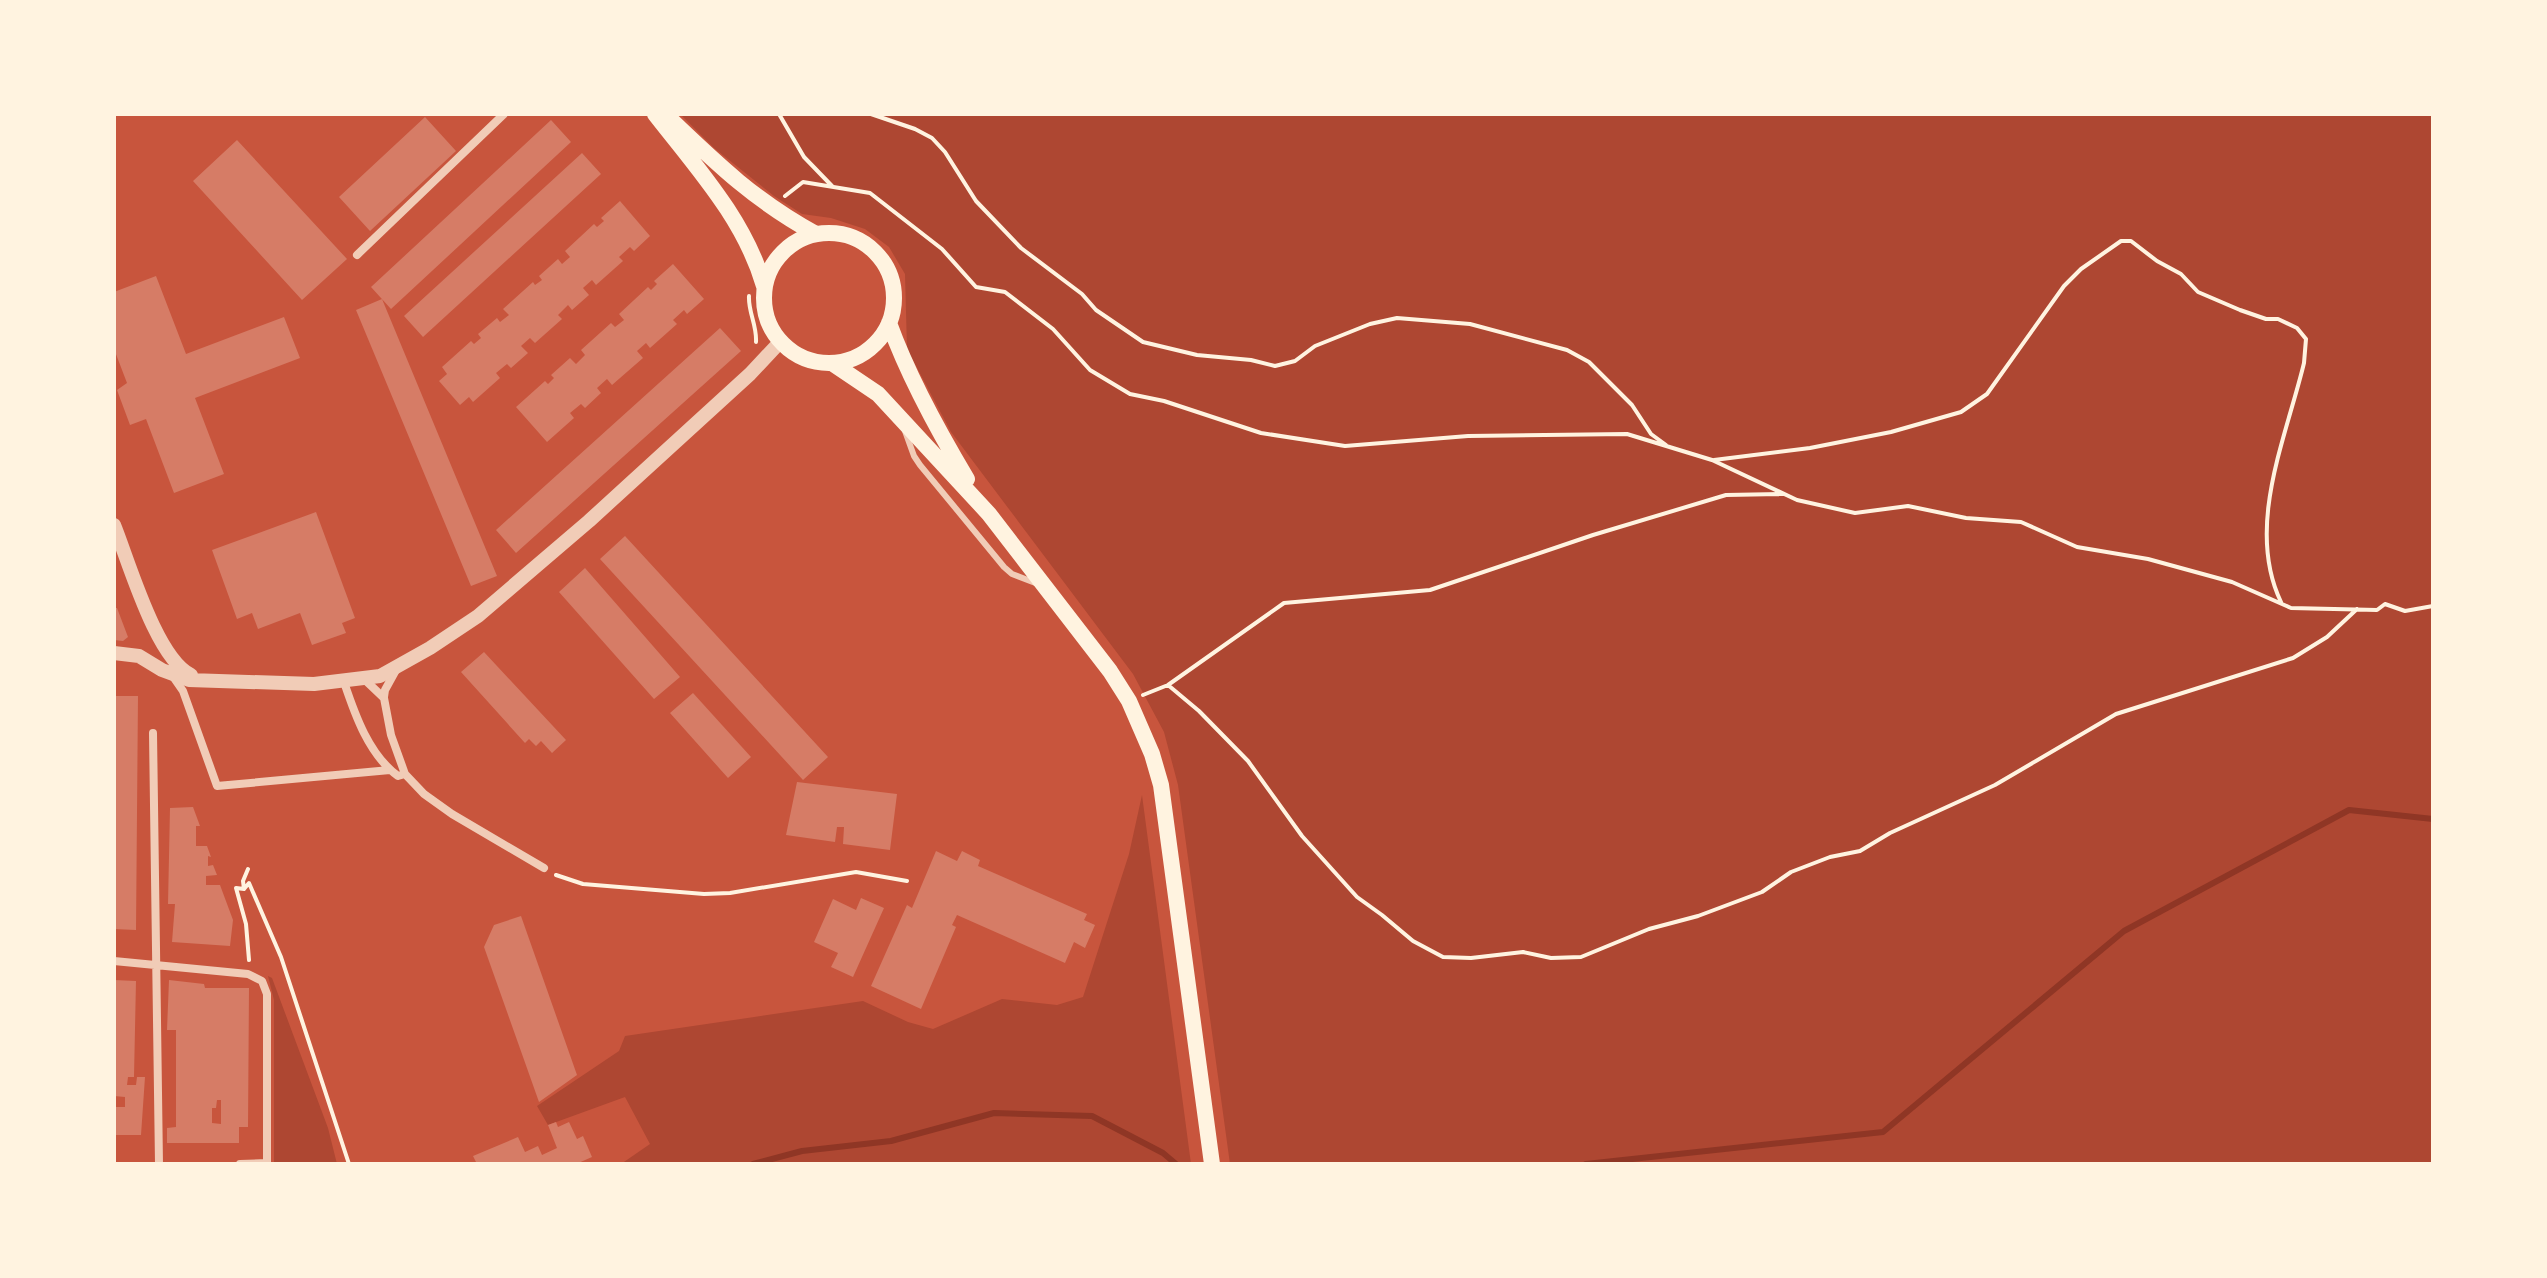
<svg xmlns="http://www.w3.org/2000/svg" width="2547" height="1278" font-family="'Varela Round',sans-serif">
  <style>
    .green { fill: #ae4732 }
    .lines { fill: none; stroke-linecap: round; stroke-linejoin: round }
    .stream { stroke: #8f3625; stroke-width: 6 }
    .building { fill: #d67c66; fill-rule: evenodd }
    .path { stroke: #fff3e0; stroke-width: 4 }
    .service { stroke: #f1ccb7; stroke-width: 6 }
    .minor { stroke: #f1ccb7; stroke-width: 8 }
    .tertiary { stroke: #f1ccb7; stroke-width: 14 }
    .secondary { stroke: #fff3e0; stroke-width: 16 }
  </style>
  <rect width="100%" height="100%" fill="#c8553d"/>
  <path class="green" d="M 680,114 L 2433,114 L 2433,1164 L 1230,1164 L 1178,785 L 1164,732 L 1133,674 L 951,432 L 907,349 L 905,274 L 889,247 L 865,229 L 831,218 L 802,214 L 774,196 L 714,148 Z
    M 1142,795 L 1191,1164 L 621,1164 L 650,1144 L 625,1097 L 548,1125 L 537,1106 L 619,1051 L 625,1036 L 863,1001 L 908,1022 L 933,1029 L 1002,999 L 1057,1005 L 1083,997 L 1129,854 Z
    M 268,976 L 272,978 L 328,1128 L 337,1164 L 274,1164 L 274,1000 Z"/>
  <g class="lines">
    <path class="stream" d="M 753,1164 L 802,1151 L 891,1141 L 994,1113 L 1092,1116 L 1163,1153 L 1176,1164
      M 1586,1164 L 1883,1132 L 2124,931 L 2349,810 L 2433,819"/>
  </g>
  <path class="building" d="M 425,117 L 456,151 L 370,231 L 339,197 Z
    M 551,120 L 571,142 L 391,309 L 371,287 Z
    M 237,140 L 347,259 L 302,300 L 193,181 Z
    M 582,153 L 601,174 L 423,337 L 404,316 Z
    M 620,201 L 650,236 L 634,251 L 630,247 L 619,257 L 623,261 L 596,285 L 592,280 L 583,288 L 589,295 L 572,310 L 568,305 L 558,315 L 562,319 L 535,343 L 530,338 L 521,346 L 528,353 L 511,368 L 507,364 L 496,373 L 500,378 L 473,402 L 469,397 L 460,405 L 439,381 L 447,374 L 442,367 L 471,341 L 474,344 L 481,338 L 478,334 L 497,318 L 500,322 L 509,315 L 503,309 L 533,282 L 535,285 L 542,280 L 539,276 L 558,259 L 562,264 L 570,257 L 565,251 L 594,224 L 597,227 L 604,221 L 601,218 Z
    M 673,264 L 704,299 L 687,314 L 684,310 L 673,320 L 677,324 L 650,348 L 646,343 L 637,351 L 643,358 L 612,385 L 607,379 L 597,388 L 601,393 L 585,408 L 581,404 L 570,413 L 574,418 L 547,442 L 516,407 L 545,381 L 548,384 L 554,378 L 551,375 L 570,358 L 576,364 L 585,355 L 581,350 L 611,323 L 615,327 L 624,320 L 619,314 L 648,287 L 651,290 L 657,284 L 654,281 Z
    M 156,276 L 186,354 L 284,317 L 300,358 L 195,398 L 224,474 L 174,493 L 146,419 L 130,425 L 117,390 L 127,383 L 114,349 L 114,292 Z
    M 382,299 L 497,576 L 471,586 L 356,310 Z
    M 720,328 L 741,351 L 516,553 L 496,530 Z
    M 316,512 L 355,618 L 342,623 L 346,633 L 312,645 L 300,613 L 258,629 L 252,613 L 237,619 L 212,550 Z
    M 625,536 L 828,757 L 803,780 L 600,559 Z
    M 585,568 L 680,677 L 654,699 L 559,592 Z
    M 114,608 L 117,608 L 128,637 L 123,641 L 114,640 Z
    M 484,652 L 566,740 L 552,753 L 541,741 L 536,746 L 529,739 L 525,743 L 461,672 Z
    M 693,693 L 751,757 L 728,778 L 670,713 Z
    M 114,696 L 138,696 L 136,930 L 114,929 Z
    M 797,782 L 897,794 L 890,850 L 843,844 L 844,827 L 837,827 L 835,842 L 786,835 Z
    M 193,807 L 200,826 L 196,826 L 196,846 L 207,846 L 211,857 L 208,856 L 208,866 L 213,865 L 217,875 L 206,876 L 206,885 L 220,885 L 233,920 L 230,946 L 172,942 L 175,904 L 168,904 L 170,808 Z
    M 936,851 L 957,861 L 962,851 L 980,860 L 978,866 L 1087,914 L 1084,920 L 1095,925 L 1085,948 L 1074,942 L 1065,963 L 957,915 L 952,925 L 956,927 L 921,1009 L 871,986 L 907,905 L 912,908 Z
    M 861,898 L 884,908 L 853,977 L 831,967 L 838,953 L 814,942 L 833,899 L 856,910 Z
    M 521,916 L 577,1075 L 539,1102 L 484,947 L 494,925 Z
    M 114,980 L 136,981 L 134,1077 L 128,1077 L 127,1085 L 136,1085 L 137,1077 L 145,1077 L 141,1135 L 114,1135 L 114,1107 L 125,1107 L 125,1097 L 114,1096 Z
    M 169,980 L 204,984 L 205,988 L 249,988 L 248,1127 L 239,1127 L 239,1143 L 167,1143 L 167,1128 L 176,1127 L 176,1030 L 167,1030 ZM 217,1100 L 221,1100 L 221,1124 L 212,1123 L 212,1108 L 216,1108 Z
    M 556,1122 L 558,1127 L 569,1122 L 577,1139 L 583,1136 L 592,1157 L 576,1164 L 477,1164 L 473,1156 L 518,1137 L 525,1152 L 538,1146 L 542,1155 L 557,1148 L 548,1125 Z"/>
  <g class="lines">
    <path class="path" d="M 779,114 L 804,157 L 832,186
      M 871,114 L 915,129 L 932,138 L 945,152 L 976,201 L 1021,248 L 1082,294 L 1096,310 L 1143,342 L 1197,355 L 1251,360 L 1275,366 L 1295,361 L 1315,346 L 1370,324 L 1397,318 L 1470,324 L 1567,350 L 1589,362 L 1632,405 L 1651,434 L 1666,445
      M 785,196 L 803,182 L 870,193 L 942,249 L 976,287 L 1005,292 L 1053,329 L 1090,370 L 1130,394 L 1164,401 L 1261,433 L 1345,446 L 1468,436 L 1627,434 L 1712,460 L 1797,500 L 1855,513 L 1908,506 L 1966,518 L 2021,522 L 2077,547 L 2148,559 L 2232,582 L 2291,608 L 2377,610 L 2385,604 L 2405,611 L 2433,606
      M 749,296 C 748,312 757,325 756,342
      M 1714,460 L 1810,448 L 1891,432 L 1961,412 L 1987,394 L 2064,286 L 2081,269 L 2121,241 L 2131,241 L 2157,261 L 2181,274 L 2198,292 L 2240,310 L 2266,319 L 2278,319 L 2297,328 L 2306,339 L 2304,363 C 2286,438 2245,527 2281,602
      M 1168,685 L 1284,603 L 1430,590 L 1593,535 L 1726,495 L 1782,494
      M 1143,695 L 1168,685 L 1199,711 L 1248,761 L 1302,836 L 1357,897 L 1382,915 L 1413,941 L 1443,957 L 1471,958 L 1523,952 L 1551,958 L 1581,957 L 1649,929 L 1698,916 L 1762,892 L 1791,872 L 1830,857 L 1860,851 L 1890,833 L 1995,785 L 2116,714 L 2293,658 L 2327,637 L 2357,609
      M 248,869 L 243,881 L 244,889 L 236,888 L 246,924 L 249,960
      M 556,875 L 583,884 L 704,894 L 730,893 L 856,872 L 907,881
      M 244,889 L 249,883 L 281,957 L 349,1164"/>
    <path class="service" d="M 905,431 L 914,456 L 920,465 L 1004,567 L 1012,574 L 1038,584"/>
    <path class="minor" d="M 357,255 L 504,114
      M 174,678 L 183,691 L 217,786 L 390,770
      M 364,679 L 384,698 L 391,735 L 405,774 L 424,794 L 452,814 L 544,868
      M 344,682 C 355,715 369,755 398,776 L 405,774
      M 384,697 L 385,690 L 396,670
      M 153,733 L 159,1164
      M 114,961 L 248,974 L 262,981 L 267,994 L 267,1163 L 240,1164"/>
    <path class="tertiary" d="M 114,525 C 129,562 156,658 191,675
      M 114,653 L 139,656 L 162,670 L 189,680 L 314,684 L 380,676 L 430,648 L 478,616 L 589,521 L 750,374 L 780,342"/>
    <path class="secondary" d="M 655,114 C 697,168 745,220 764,286
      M 667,116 C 716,163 755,201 816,234
      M764 298a65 65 0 1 1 130 0a65 65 0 1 1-130 0Z
      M 889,323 C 909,378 937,429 967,479
      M 832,363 L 878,394 L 989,514 L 1110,671 L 1129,701 L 1152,754 L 1161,785 L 1212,1164"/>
  </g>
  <rect width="2547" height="1278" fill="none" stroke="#fff3e0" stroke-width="232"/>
</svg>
